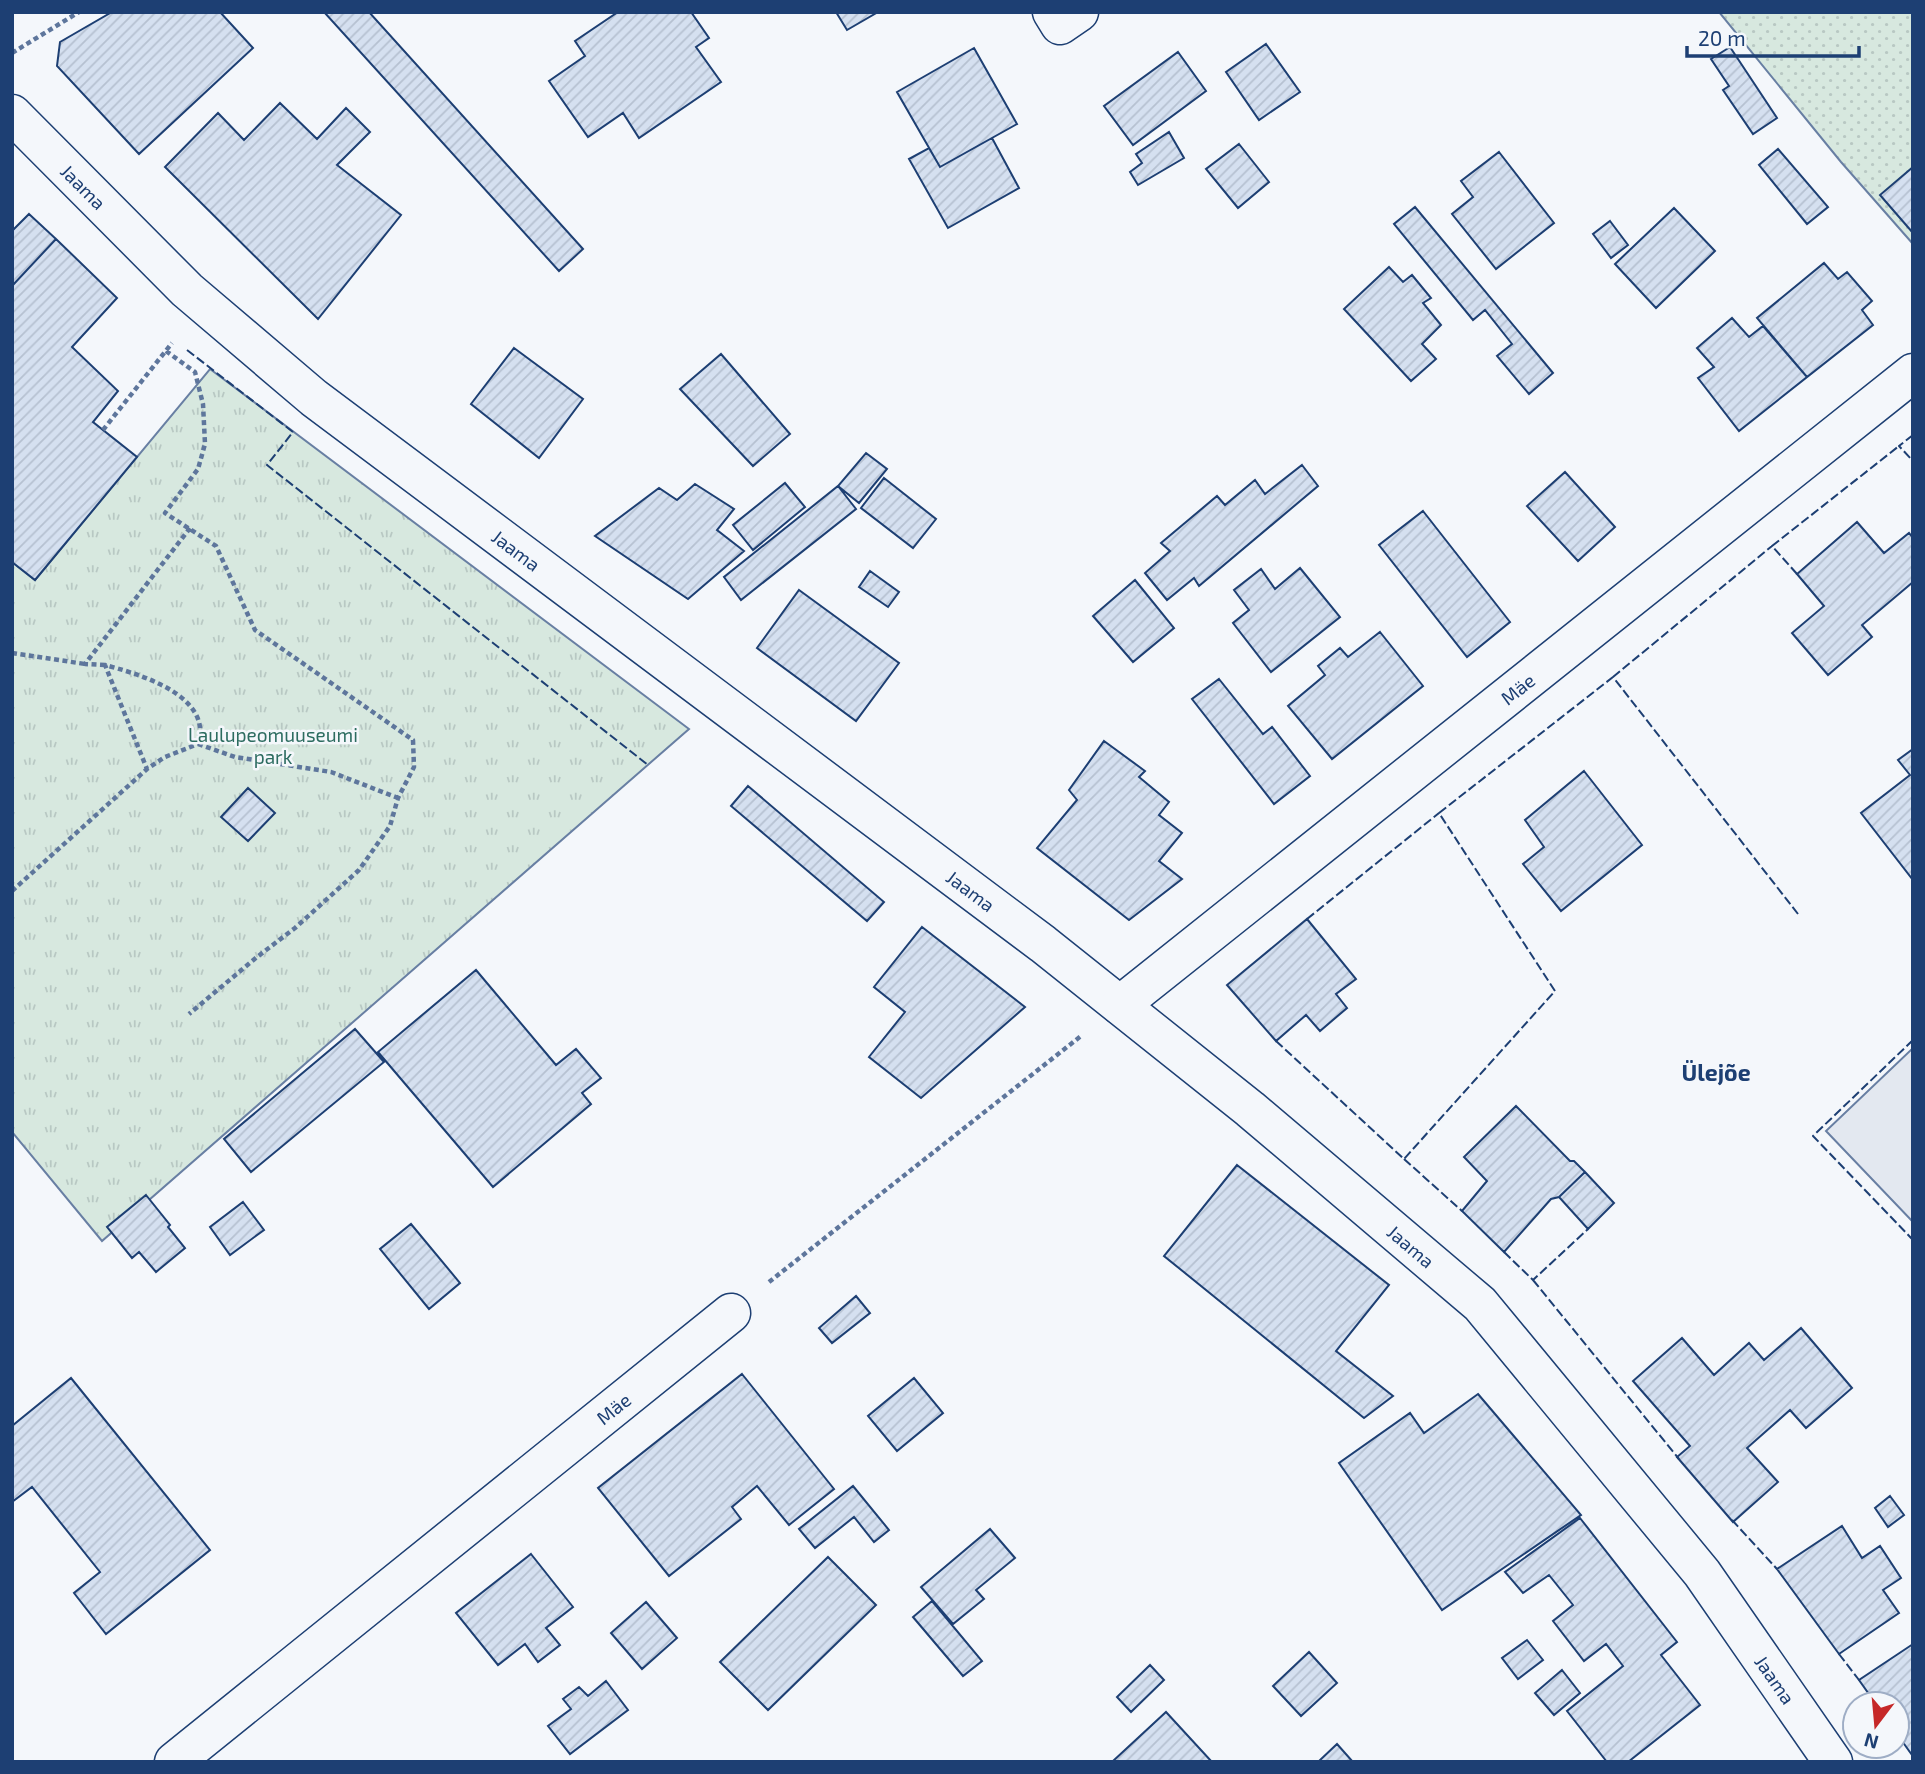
<svg xmlns="http://www.w3.org/2000/svg" width="1925" height="1774" font-family="'Exo 2',sans-serif">
  <style>
    .grass { fill: url(#grass-dots); stroke: #687fa3; stroke-width: 2 }
    .park { fill: url(#park-tufts); stroke: #687fa3; stroke-width: 2 }
    .parking { fill: #e3e8f0; stroke: #687fa3; stroke-width: 2 }
    .building { fill: url(#building-hatch); stroke: #1d3f73; stroke-width: 2 }
    .lines { fill: none; stroke-linecap: round; stroke-linejoin: round }
    .minor-casing { stroke: #1d3f73; stroke-width: 41 }
    .path { stroke: #5e769c; stroke-width: 4.5; stroke-dasharray: 5 3.5; stroke-linecap: butt }
    .minor { stroke: #f4f7fb; stroke-width: 38 }
    .fence { stroke: #1d3f73; stroke-width: 2; stroke-dasharray: 9 3.5; stroke-linecap: butt }
    .labels { text-anchor: middle; dominant-baseline: central; stroke-width: 5; stroke-linejoin: round; paint-order: stroke }
    .street-label { font-size: 19px; fill: #1d3f73; stroke: #f4f7fb }
    .park-label { font-size: 19px; fill: #2c6c60; stroke: #f4f7fb }
    .quarter-label { font-size: 23px; font-weight: bold; fill: #1d3f73; stroke: #f4f7fb }
  </style>
  <defs>
    <pattern id="grass-dots" width="8" height="8" patternUnits="userSpaceOnUse" patternTransform="scale(1.75)"><rect width="8" height="8" fill="#d7e8df"/><path d="M2 2h.1M6 6h.1" fill="none" stroke="#b8c8c3" stroke-width="1.8" stroke-linecap="round"/></pattern>
    <pattern id="park-tufts" width="24" height="20" patternUnits="userSpaceOnUse" patternTransform="scale(1.75)"><rect width="24" height="20" fill="#d7e8df"/><path d="M3 7l-1-3M5 7V3M7 7l1-3M15 17l-1-3M17 17v-4M19 17l1-3" fill="none" stroke="#b8c8c3"/></pattern>
    <pattern id="building-hatch" width="6" height="6" patternUnits="userSpaceOnUse" patternTransform="scale(1.75)"><rect width="6" height="6" fill="#d5e0f0"/><path d="M-1 1l2-2M0 6l6-6M5 7l2-2" fill="none" stroke="#b6c1d1"/></pattern>
  </defs>
  <rect width="100%" height="100%" fill="#f4f7fb"/>
  <path class="grass" d="M 1719,12 L 1913,12 L 1913,244 L 1841,162 Z"/>
  <path class="park" d="M 210,369 L 689,729 L 102,1241 L 12,1132 L 12,562 L 35,580 Z"/>
  <path class="parking" d="M 1913,1048 L 1913,1222 L 1826,1131 Z"/>
  <path class="building" d="M 112,12 L 220,12 L 253,48 L 139,154 L 57,66 L 60,42 Z
    M 324,12 L 369,12 L 583,249 L 559,271 Z
    M 618,12 L 691,12 L 709,38 L 696,47 L 721,82 L 639,138 L 623,113 L 588,137 L 549,81 L 585,56 L 575,41 Z
    M 836,12 L 878,12 L 847,30 Z
    M 1266,44 L 1300,92 L 1259,120 L 1226,72 Z
    M 1730,47 L 1777,118 L 1753,134 L 1723,90 L 1729,86 L 1711,59 Z
    M 974,48 L 1017,124 L 940,167 L 897,92 Z
    M 1178,52 L 1206,91 L 1133,145 L 1104,106 Z
    M 280,103 L 317,139 L 346,108 L 370,132 L 337,165 L 401,215 L 318,319 L 165,167 L 218,113 L 244,140 Z
    M 1169,132 L 1184,158 L 1138,185 L 1130,172 L 1142,163 L 1136,154 Z
    M 992,138 L 1019,188 L 948,228 L 909,159 L 929,148 L 940,167 Z
    M 1239,144 L 1269,182 L 1238,208 L 1206,169 Z
    M 1778,149 L 1828,207 L 1807,224 L 1759,165 Z
    M 1499,152 L 1554,223 L 1496,269 L 1452,214 L 1473,197 L 1461,181 Z
    M 1913,167 L 1913,233 L 1880,195 Z
    M 1415,207 L 1553,373 L 1529,394 L 1497,356 L 1512,344 L 1485,310 L 1473,320 L 1394,224 Z
    M 1674,208 L 1715,251 L 1656,308 L 1615,264 Z
    M 29,214 L 56,239 L 12,286 L 12,231 Z
    M 1610,221 L 1628,245 L 1611,258 L 1593,234 Z
    M 56,239 L 117,298 L 72,347 L 118,391 L 93,422 L 137,457 L 35,580 L 12,562 L 12,286 Z
    M 1824,263 L 1838,279 L 1847,272 L 1872,301 L 1862,310 L 1873,325 L 1807,377 L 1757,318 Z
    M 1389,267 L 1403,282 L 1412,275 L 1431,298 L 1423,303 L 1441,325 L 1422,344 L 1436,359 L 1411,381 L 1344,309 Z
    M 1732,318 L 1749,337 L 1763,326 L 1807,377 L 1739,431 L 1698,378 L 1714,367 L 1697,348 Z
    M 514,348 L 583,399 L 539,458 L 471,404 Z
    M 721,354 L 790,434 L 753,466 L 680,389 Z
    M 866,453 L 887,469 L 859,503 L 838,486 Z
    M 1302,465 L 1318,486 L 1199,586 L 1194,578 L 1167,600 L 1145,573 L 1170,551 L 1161,543 L 1217,496 L 1225,505 L 1255,480 L 1265,494 Z
    M 1565,472 L 1615,527 L 1578,561 L 1527,506 Z
    M 884,478 L 936,519 L 913,548 L 861,508 Z
    M 785,483 L 805,507 L 753,550 L 733,525 Z
    M 695,484 L 734,509 L 717,530 L 744,551 L 688,599 L 595,536 L 659,488 L 677,500 Z
    M 838,486 L 856,509 L 741,600 L 724,577 Z
    M 1423,511 L 1510,622 L 1467,657 L 1379,545 Z
    M 1857,522 L 1884,553 L 1909,533 L 1913,538 L 1913,582 L 1862,625 L 1872,637 L 1828,675 L 1792,633 L 1824,606 L 1797,574 Z
    M 1300,568 L 1340,617 L 1271,672 L 1233,623 L 1249,610 L 1234,590 L 1261,569 L 1275,589 Z
    M 870,571 L 899,592 L 888,607 L 859,587 Z
    M 1135,580 L 1174,628 L 1133,662 L 1093,616 Z
    M 799,590 L 899,663 L 856,721 L 757,648 Z
    M 1380,632 L 1423,686 L 1332,759 L 1288,706 L 1325,675 L 1318,666 L 1340,648 L 1348,657 Z
    M 1219,679 L 1263,734 L 1272,727 L 1310,776 L 1274,804 L 1192,699 Z
    M 1104,741 L 1145,771 L 1139,777 L 1169,802 L 1159,815 L 1182,833 L 1159,861 L 1182,879 L 1129,920 L 1037,848 L 1077,800 L 1069,790 Z
    M 1913,749 L 1913,880 L 1861,813 L 1910,775 L 1898,760 Z
    M 1584,771 L 1642,845 L 1561,911 L 1523,864 L 1544,847 L 1525,820 Z
    M 748,786 L 884,902 L 867,921 L 731,806 Z
    M 248,788 L 275,813 L 248,841 L 221,817 Z
    M 1307,919 L 1356,979 L 1336,994 L 1347,1008 L 1320,1031 L 1306,1015 L 1276,1041 L 1227,985 Z
    M 922,927 L 1025,1007 L 921,1098 L 869,1057 L 905,1012 L 874,987 Z
    M 476,970 L 556,1065 L 576,1049 L 601,1078 L 582,1093 L 591,1104 L 493,1187 L 378,1052 Z
    M 355,1029 L 384,1062 L 251,1172 L 224,1139 Z
    M 1516,1106 L 1570,1161 L 1574,1161 L 1585,1172 L 1559,1197 L 1551,1199 L 1504,1252 L 1462,1211 L 1487,1181 L 1464,1157 Z
    M 1237,1165 L 1389,1285 L 1336,1351 L 1393,1396 L 1364,1418 L 1164,1256 Z
    M 1585,1172 L 1614,1203 L 1588,1229 L 1559,1197 Z
    M 146,1195 L 170,1225 L 168,1227 L 185,1248 L 156,1272 L 139,1252 L 132,1258 L 107,1227 Z
    M 243,1202 L 264,1230 L 230,1255 L 210,1227 Z
    M 411,1224 L 460,1283 L 429,1309 L 380,1249 Z
    M 856,1296 L 870,1313 L 832,1343 L 819,1328 Z
    M 1801,1328 L 1852,1388 L 1806,1428 L 1790,1410 L 1747,1448 L 1778,1482 L 1733,1522 L 1677,1457 L 1690,1446 L 1633,1381 L 1682,1338 L 1714,1375 L 1749,1343 L 1764,1360 Z
    M 742,1374 L 834,1489 L 789,1525 L 757,1486 L 732,1507 L 741,1519 L 669,1576 L 598,1488 Z
    M 71,1378 L 210,1550 L 106,1634 L 74,1593 L 100,1572 L 32,1487 L 12,1502 L 12,1426 Z
    M 914,1378 L 943,1413 L 897,1451 L 868,1416 Z
    M 1478,1394 L 1581,1515 L 1442,1610 L 1339,1463 L 1410,1413 L 1424,1433 Z
    M 853,1486 L 889,1530 L 874,1542 L 854,1517 L 815,1548 L 799,1529 Z
    M 1890,1496 L 1904,1515 L 1888,1527 L 1875,1508 Z
    M 1580,1518 L 1677,1642 L 1661,1655 L 1700,1705 L 1628,1762 L 1607,1762 L 1567,1711 L 1623,1666 L 1606,1644 L 1584,1661 L 1553,1621 L 1573,1605 L 1549,1575 L 1523,1593 L 1505,1572 Z
    M 1842,1526 L 1862,1558 L 1880,1546 L 1901,1578 L 1883,1590 L 1899,1613 L 1839,1654 L 1777,1569 Z
    M 990,1529 L 1015,1558 L 976,1590 L 984,1599 L 953,1624 L 921,1587 Z
    M 531,1554 L 573,1607 L 546,1628 L 560,1645 L 538,1662 L 525,1644 L 498,1665 L 456,1613 Z
    M 828,1557 L 876,1605 L 768,1710 L 720,1662 Z
    M 932,1601 L 982,1661 L 963,1676 L 913,1617 Z
    M 646,1602 L 677,1638 L 642,1669 L 611,1633 Z
    M 1527,1640 L 1543,1660 L 1518,1679 L 1502,1658 Z
    M 1913,1644 L 1913,1754 L 1912,1755 L 1897,1734 L 1897,1704 L 1876,1704 L 1859,1680 Z
    M 1309,1652 L 1337,1683 L 1301,1716 L 1273,1686 Z
    M 1150,1665 L 1164,1680 L 1131,1712 L 1117,1697 Z
    M 1562,1670 L 1580,1693 L 1554,1715 L 1535,1693 Z
    M 606,1681 L 628,1710 L 570,1754 L 548,1726 L 571,1709 L 563,1699 L 579,1687 L 588,1696 Z
    M 1166,1712 L 1212,1762 L 1113,1761 Z
    M 1337,1744 L 1353,1762 L 1318,1762 Z"/>
  <g class="lines">
    <g class="minor-casing">
      <g id="minor">
        <path d="M 1052,12 L 1060,25 L 1079,12"/>
        <path id="s1" d="M 12,114 L 187,290 L 314,398 L 1043,944 L 1250,1109 L 1480,1304 L 1702,1573 L 1833,1762"/>
        <path id="s2" d="M 1120,1005 L 1913,373"/>
        <path id="s3" d="M 174,1762 L 731,1313"/>
      </g>
    </g>
    <path class="path" d="M 12,53 L 79,12
      M 166,351 L 195,372 L 203,404 L 205,444 L 198,469 L 165,513 L 216,546 L 255,630 L 413,740 L 414,767 L 398,798 L 390,826 L 359,870 L 295,928 L 257,957 L 189,1014
      M 103,430 L 172,343
      M 12,653 L 85,664
      M 105,665 L 85,664 L 190,528
      M 198,744 L 235,757 L 331,772 L 398,798
      M 12,891 L 147,769 L 165,757 L 198,744 C 198,739 201,732 200,727 C 195,690 135,673 105,665 L 147,769
      M 769,1282 L 1081,1036"/>
    <use href="#minor" class="minor"/>
    <path class="fence" d="M 187,350 L 293,432 L 267,465 L 648,765
      M 1913,435 L 1899,446 L 1913,461
      M 1797,574 L 1772,546 L 1899,446
      M 1613,677 L 1772,546
      M 1307,919 L 1439,813
      M 1913,1040 L 1813,1136 L 1913,1240
      M 1276,1041 L 1404,1159 L 1555,991 L 1439,813 L 1613,677 L 1798,914
      M 1404,1159 L 1462,1211
      M 1504,1252 L 1533,1280 L 1588,1229
      M 1533,1280 L 1679,1459
      M 1732,1520 L 1777,1569
      M 1839,1654 L 1859,1680"/>
  </g>
  <g class="labels">
    <g class="street-label">
      <text stroke="none"><textPath href="#s1" startOffset="102">Jaama</textPath></text>
      <text stroke="none"><textPath href="#s1" startOffset="668">Jaama</textPath></text>
      <text stroke="none"><textPath href="#s2" startOffset="508">Mäe</textPath></text>
      <text stroke="none"><textPath href="#s1" startOffset="1236">Jaama</textPath></text>
      <text stroke="none"><textPath href="#s1" startOffset="1802">Jaama</textPath></text>
      <text stroke="none"><textPath href="#s3" startOffset="564">Mäe</textPath></text>
      <text stroke="none"><textPath href="#s1" startOffset="2370">Jaama</textPath></text>
    </g>
    <g class="park-label">
      <text x="273" y="734">Laulupeomuuseumi<tspan x="273" dy="22">park</tspan></text>
    </g>
    <g class="quarter-label">
      <text x="1716" y="1072">Ülejõe</text>
    </g>
  </g>
  <rect width="1925" height="1774" fill="none" stroke="#1d3f73" stroke-width="28"/>
  <g transform="translate(1876 1725) rotate(196)"><circle r="33" fill="#f4f7fb" stroke="#9eadc5" stroke-width="2"/>
  <path d="M0-5L12 26L0 18L-12 26Z" fill="#c62828"/>
  <text y="-10" font-size="19" font-weight="bold" text-anchor="middle" fill="#1d3f73">N</text>
  </g>
  <path d="M1687 46v10h172v-10" fill="none" stroke="#1d3f73" stroke-width="3.5"/>
  <text x="1698" y="46" font-size="21" fill="#1d3f73" stroke="#f4f7fb" stroke-width="5" paint-order="stroke">20 m</text>
</svg>
